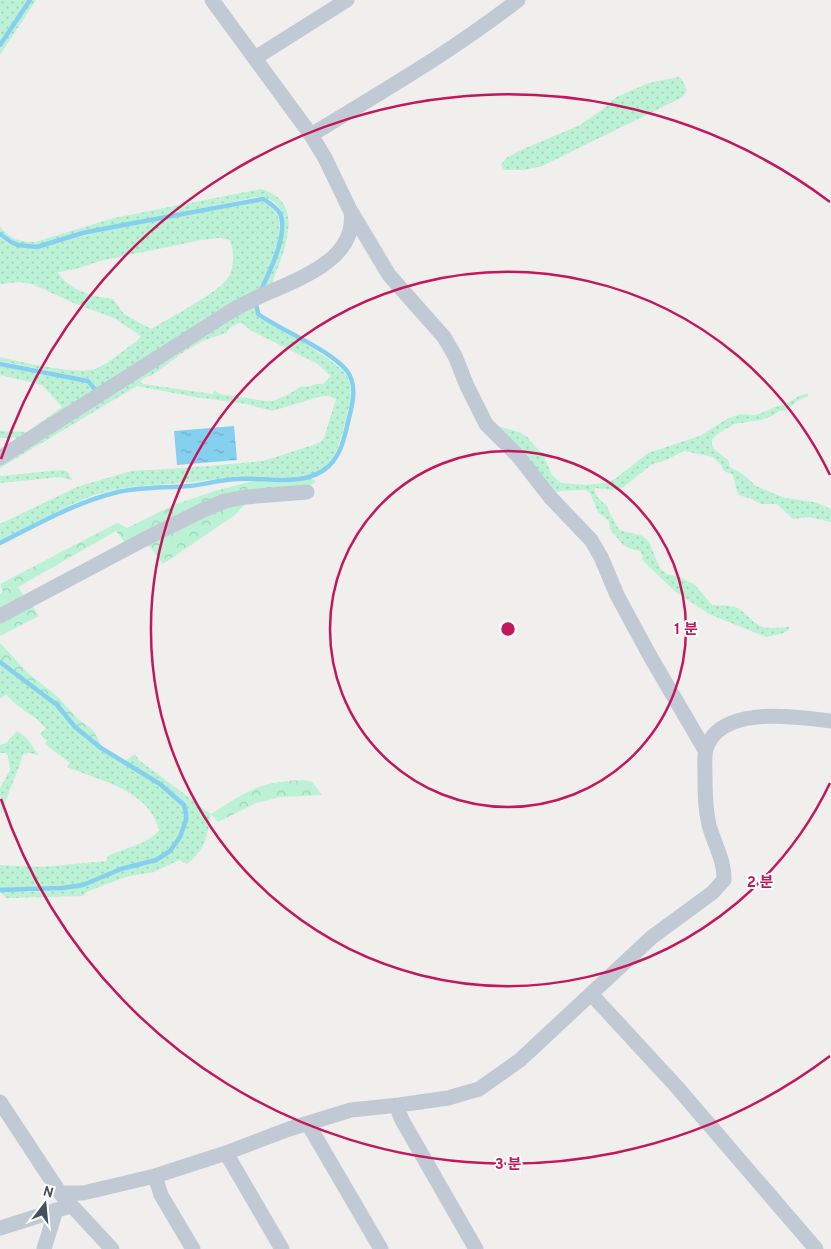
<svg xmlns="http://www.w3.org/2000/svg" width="831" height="1249" font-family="Overpass,'Noto Sans KR',sans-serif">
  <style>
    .grass { fill: url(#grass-dots); fill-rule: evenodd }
    .forest { fill: url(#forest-crowns) }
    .water { fill: url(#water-ripples) }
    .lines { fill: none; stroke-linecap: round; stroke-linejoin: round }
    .stream { stroke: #86d0ef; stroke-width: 4.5 }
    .street { stroke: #c1c9d4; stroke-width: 15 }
    .ring { fill: none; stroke: #c2185b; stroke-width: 2.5 }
    .centre { fill: #c2185b; stroke: #fff; stroke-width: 2.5 }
    .ring-label { font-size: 15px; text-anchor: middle; font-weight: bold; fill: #c2185b; stroke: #fff; stroke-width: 4; stroke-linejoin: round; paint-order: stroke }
  </style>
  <defs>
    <pattern id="grass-dots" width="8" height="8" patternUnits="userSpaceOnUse" patternTransform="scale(1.25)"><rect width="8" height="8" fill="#bbf1d4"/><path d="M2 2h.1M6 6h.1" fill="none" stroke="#a2d0b8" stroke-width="1.8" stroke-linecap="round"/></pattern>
    <pattern id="forest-crowns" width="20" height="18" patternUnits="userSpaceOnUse" patternTransform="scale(1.25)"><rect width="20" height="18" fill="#bbf1d4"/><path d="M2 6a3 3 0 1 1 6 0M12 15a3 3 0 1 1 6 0" fill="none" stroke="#a2d0b8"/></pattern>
    <pattern id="water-ripples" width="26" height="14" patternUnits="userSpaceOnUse" patternTransform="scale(1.25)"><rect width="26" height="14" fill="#86d0ef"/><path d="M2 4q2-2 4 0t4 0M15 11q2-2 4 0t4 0" fill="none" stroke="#6fabc5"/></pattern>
  </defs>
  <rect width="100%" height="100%" fill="#f1eeee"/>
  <path class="grass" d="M 0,0 L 28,0 L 0,41 Z
    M 32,0 L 36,0 L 0,55 L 0,48 Z
    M 679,77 L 682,80 L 687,90 L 683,97 L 542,166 L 525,170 L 504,170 L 501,165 L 506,158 L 521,150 L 580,125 L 603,109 L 616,97 L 649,83 Z
    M 261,189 C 309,203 282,254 271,286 L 264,289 C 275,264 306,198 256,197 L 94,230 L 37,246 L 17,243 L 0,232 L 0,226 C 9,239 20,242 35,242 L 114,218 Z
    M 255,202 C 263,201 267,203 273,209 C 292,228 266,271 259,291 L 19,440 L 14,438 L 0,438 L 0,431 L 27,432 L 62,407 L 42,385 L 0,375 L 0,366 L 88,383 L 93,389 L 95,389 L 96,386 L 90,379 L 0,361 L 0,357 C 20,362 77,375 95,369 C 107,365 126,348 137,341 L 141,336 L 114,318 L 76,304 L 32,284 L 20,282 L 0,284 L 0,237 L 9,244 L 18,247 L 37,249 L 83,236 L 113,229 ZM 220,238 L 230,240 C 234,251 235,267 228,278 C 219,292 168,319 151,329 L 124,314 L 113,299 C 94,297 67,290 58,272 L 76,269 L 100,261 L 201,240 Z
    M 254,302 L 255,313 L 258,317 C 276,327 338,360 347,376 C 351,383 351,395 350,403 C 345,421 340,454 326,466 C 304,483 266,476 240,477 C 224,477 207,481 191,482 C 155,486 124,484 89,497 C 59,509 30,526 0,540 L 0,524 L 77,487 L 131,471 L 185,468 L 263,461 L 310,446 L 319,443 L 324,438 L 336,399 L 329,396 L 322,396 L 272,411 L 247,404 L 195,397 L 137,386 L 0,468 L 0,463 ZM 239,323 L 242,323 L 250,330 L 316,363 L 331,376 L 323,384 C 316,382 309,389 302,386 L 289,394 L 273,401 L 265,401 L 220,394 L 214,390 L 213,394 L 143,384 L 140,381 L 148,376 L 151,376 L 185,351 L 205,340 L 226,333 L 231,327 Z
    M 808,393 L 808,396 L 797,401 L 787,410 L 779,411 L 774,415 L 761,420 L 734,424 L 716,435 L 712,440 L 712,445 L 714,449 L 728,460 L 730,467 L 741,473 L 756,486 L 785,498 L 814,502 L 831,509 L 831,522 L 809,517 L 793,519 L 777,504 L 761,504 L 752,499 L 738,495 L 733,475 L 724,471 L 721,465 L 713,457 L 684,451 L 666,460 L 651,465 L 621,489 L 611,490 L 595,488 C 594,497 602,501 607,506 C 608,513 616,522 619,530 L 643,536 L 649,542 L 660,568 L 667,574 L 680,577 L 695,585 L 712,605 C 723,606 733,604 742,611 C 749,616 753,623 761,626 C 769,630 780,627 789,627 L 789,630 L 781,634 L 766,637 L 709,614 L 677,593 L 646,564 L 642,559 L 643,556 L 640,551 L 631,549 L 622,544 L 610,529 L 609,521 L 598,512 L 590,493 L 585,490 L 561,491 L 552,493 L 490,424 L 519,432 L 527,437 L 543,455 L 552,475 L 561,483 L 585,485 L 605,483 L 615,479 L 648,453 L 700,436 L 727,419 L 740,414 L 755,415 L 762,413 L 775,407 L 786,404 L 799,396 Z
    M 61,470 L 68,472 L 72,480 L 60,477 L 0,483 L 0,476 Z
    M 0,663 L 56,706 L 74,728 L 101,749 L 159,785 L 183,805 C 189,826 175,850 156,859 C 146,864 133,864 123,867 C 109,872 97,879 84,883 C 58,890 27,889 0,889 L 0,865 L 42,867 L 106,861 L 108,856 C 123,848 148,845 159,830 C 149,790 101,781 67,767 L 70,763 L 45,744 L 47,741 L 40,734 L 46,728 C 42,725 38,720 34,717 C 24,710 14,704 6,694 L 0,699 Z
    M 17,731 C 30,739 30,744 39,755 L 29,753 L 23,754 C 17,775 7,794 1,815 L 0,788 L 10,770 L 8,756 L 6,753 L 0,753 L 0,745 L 6,743 Z
    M 135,754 L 139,760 L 211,814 C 207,837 206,849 187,864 L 179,860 L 154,872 L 129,876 L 101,886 L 87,892 L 83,896 L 6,898 L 0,891 C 27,892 58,893 84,886 C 97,882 109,875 123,870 C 133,866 146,866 156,862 C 173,855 194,825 186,806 C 181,794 138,769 125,761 Z"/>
  <path class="forest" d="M 311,478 L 316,482 L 305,489 L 255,492 L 125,543 L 116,531 L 18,587 L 24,596 L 0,611 L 0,594 L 3,592 L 0,584 L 113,525 L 118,523 L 127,528 L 176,504 L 215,491 L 253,481 L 288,482 Z
    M 249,500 L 235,515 L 163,564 L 147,543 L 204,513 Z
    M 31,604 L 39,616 L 0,636 L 0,620 Z
    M 0,643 L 29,674 L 57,696 L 77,718 L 93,730 L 102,747 L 76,726 L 58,704 L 0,660 Z
    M 303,780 L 312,782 L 322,795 L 281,797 L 256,803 L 218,822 L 211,814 C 224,806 238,796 252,790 C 268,782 286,781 303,780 Z"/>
  <path class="water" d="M 234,426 L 237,460 L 177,465 L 174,431 Z"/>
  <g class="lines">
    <path class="stream" d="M 0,45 L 30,0
      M 0,234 L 11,242 L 18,245 L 37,247 L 83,233 L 113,227 L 263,199 C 269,203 275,206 279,212 C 290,230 270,271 262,288
      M 0,364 L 88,381 L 94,388
      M 0,543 C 38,524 76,502 118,492 C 142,487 165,488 189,486 C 205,485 221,479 238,479 C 266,477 305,488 329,466 C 342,453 345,435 349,418 C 353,403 357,384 347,371 C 329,349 282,331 258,314 L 256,303
      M 0,662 L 57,705 L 75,727 L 101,748 L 160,784 L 184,805 L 186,813 L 186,820 L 180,837 L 170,851 L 156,860 L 121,869 L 83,885 L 62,888 L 0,890"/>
    <path class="street" d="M 255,58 L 347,0
      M 311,135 C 381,92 453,51 518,0
      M 352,213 L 389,275 L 444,337 L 455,356 L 467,386 L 486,424 L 518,456 L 550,497 L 591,540 L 601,557 L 617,595 L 650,656 L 705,750
      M 0,458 L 228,313 C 235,309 241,305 248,302 C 285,283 358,265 351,212 L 325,158 L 311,135 L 212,0
      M 0,616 L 143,540 L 201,511 L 225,501 L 246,497 L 307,492
      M 592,995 L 676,1086 L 816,1249
      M 0,1102 L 60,1193 L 112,1249
      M 399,1105 L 399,1113 L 402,1120 L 476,1249
      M 308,1124 L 381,1249
      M 226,1153 L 282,1249
      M 155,1176 L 161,1195 L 193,1249
      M 60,1193 L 83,1193 L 155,1176 L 226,1153 L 289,1129 L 351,1110 L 399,1105 L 448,1098 L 479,1089 L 520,1060 L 652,937 L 712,893 L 724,880 C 725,862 714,843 709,825 C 705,808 705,792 705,775 C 705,767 704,757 706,749 C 720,704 797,717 831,721
      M 0,1228 L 70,1206
      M 44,1249 L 56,1210"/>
  </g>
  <g class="ring">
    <circle cx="508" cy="629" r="178"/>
    <path d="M830 783A357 357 0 1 1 830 475"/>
    <path d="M830 1056A535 535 0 0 1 1 799M1 459A535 535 0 0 1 830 202"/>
  </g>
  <circle cx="508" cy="629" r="8" class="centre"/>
  <g class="ring-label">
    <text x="686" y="634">1 분</text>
    <text x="760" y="887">2 분</text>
    <text x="508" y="1169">3 분</text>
  </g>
  <g transform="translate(45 1204) rotate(16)" stroke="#ffffff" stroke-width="4" paint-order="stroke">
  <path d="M0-4L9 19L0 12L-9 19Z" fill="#46505d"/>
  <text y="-8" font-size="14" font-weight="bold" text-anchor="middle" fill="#46505d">N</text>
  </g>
</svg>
